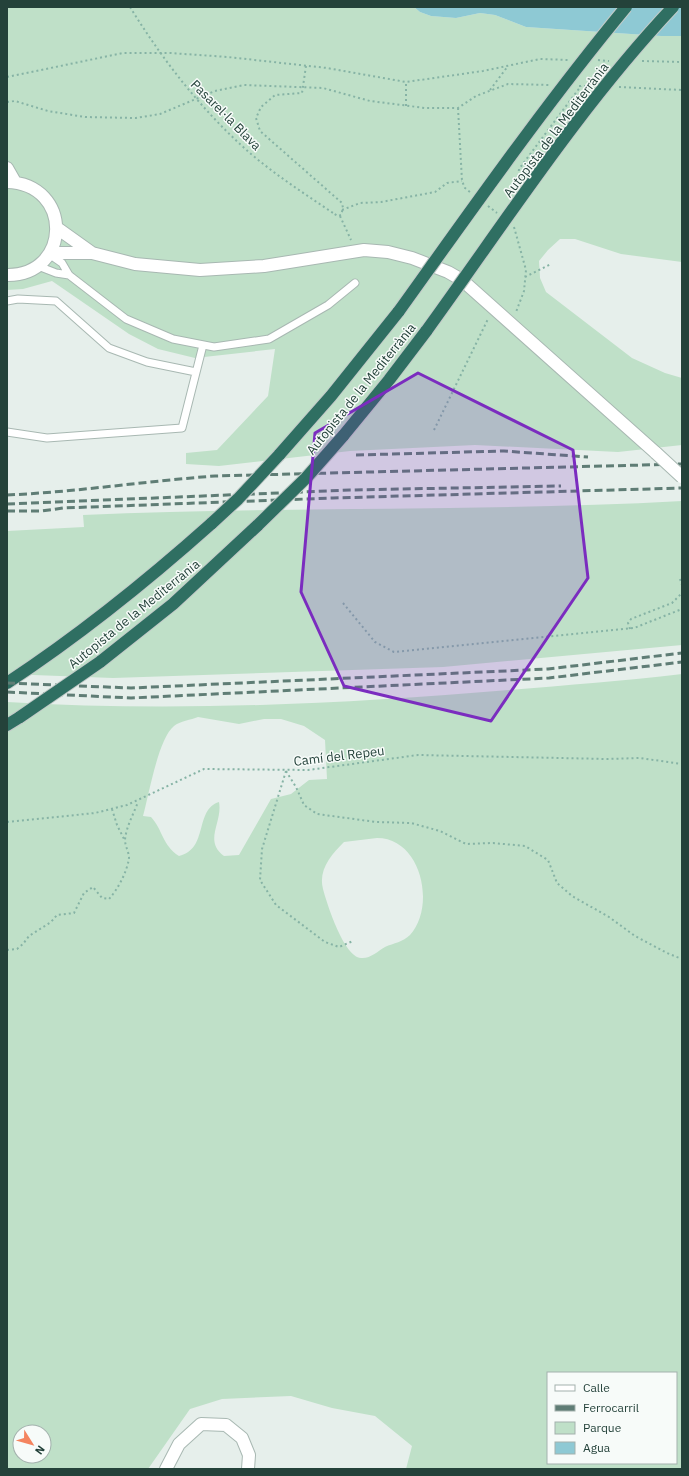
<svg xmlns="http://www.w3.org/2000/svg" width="689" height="1476" font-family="'IBM Plex Sans',sans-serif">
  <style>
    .green { fill: #bfe0c8; fill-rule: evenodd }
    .water { fill: #8ec9d4 }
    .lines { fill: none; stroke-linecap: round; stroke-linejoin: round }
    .service-casing { stroke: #a8b8b2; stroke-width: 9 }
    .minor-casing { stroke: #a8b8b2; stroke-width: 14 }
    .tertiary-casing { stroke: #a8b8b2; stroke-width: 14 }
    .motorway-casing { stroke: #c2cac8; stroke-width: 14 }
    .path { stroke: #86b3a5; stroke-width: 2; stroke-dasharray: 2 3; stroke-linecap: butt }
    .service { stroke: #fff; stroke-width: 7 }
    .minor { stroke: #fff; stroke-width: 12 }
    .tertiary { stroke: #fff; stroke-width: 12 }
    .motorway { stroke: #2f6f62; stroke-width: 12 }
    .rail { stroke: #5f7d75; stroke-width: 3; stroke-dasharray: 8 4; stroke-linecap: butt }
    .tertiary-bridge-casing { stroke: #a8b8b2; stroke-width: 14; stroke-linecap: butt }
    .motorway-bridge-casing { stroke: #c2cac8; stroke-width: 14; stroke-linecap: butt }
    .path-bridge { stroke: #86b3a5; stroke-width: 2; stroke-dasharray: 2 3; stroke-linecap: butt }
    .tertiary-bridge { stroke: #fff; stroke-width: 12 }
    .motorway-bridge { stroke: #2f6f62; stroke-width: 12 }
    .marked { fill: #7b2cbf; fill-opacity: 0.2; stroke: #7b2cbf; stroke-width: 3; stroke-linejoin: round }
    .labels { text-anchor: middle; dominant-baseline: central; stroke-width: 3; stroke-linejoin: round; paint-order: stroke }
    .street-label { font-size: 13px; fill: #24423a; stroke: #f7fbf9 }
  </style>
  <rect width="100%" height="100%" fill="#e6efeb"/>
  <path class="green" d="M 7,7 L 414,7 L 420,12 L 431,16 L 456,18 L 480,13 L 495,15 L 526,27 L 661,36 L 682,36 L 682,262 L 621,254 L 575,239 L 560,239 L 548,250 L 539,261 L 540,278 L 546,292 L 632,358 L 665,373 L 682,378 L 682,445 L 618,452 L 475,445 L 350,451 L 219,466 L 186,464 L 186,453 L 217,450 L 268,396 L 275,349 L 195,358 L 158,349 L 129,334 L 52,281 L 23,289 L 7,290 Z
    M 682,501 L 682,645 L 443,667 L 113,678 L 7,674 L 7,531 L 84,527 L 83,515 C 283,506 483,512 682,501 Z
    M 682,674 L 682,1469 L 406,1469 L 412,1446 L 375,1416 L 332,1408 L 291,1396 L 222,1399 L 190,1409 L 148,1469 L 7,1469 L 7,702 C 174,712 343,704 509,690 C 567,685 625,681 682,674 ZM 198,717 L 239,724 L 264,719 L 281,719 L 304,726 L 325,740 L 327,779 L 309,780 L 291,794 L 271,799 L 239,855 L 224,856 C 203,841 223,822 219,802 C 194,810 209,849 179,856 C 162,845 163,830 151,817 L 143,816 C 149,795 158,739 174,726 C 180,721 191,720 198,717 ZM 377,838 C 422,838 436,907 410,935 C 403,942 394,943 385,947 C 378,951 370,959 361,958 C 344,957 327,904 323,889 C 318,870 331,855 344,842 ZM 548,1373 L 676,1373 L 676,1463 L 548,1463 ZM 20,1432 L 44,1432 L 44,1456 L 20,1456 Z"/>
  <path class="water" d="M 414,7 L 682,7 L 682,36 L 661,36 L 526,27 L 495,15 L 480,13 L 456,18 L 431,16 L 420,12 Z"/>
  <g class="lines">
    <g class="service-casing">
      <path id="service" d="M 49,254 L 62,263 L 69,275 L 126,319 L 173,339 L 214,347 L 269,339 L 328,305 L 355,283
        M 38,266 L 56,273 L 69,275
        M 7,301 L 18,299 L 56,301 L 109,348 L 147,362 L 196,372
        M 7,432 L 47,438 L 182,428 L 203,345"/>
    </g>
    <g class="minor-casing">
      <path id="minor" d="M 166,1469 L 179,1444 L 201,1424 L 226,1425 L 242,1438 L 249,1455 L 248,1469"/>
    </g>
    <g class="tertiary-casing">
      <path id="tertiary" d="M 7,168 L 15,182
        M 7,182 C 74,184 71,276 7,275
        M 57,228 L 92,253
        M 50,253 L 92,253 L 135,264 L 200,270 L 264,266 L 364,250 L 388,252 L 412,258 L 448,272 L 462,280 L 656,453"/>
    </g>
    <g class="motorway-casing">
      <path id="motorway" d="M 343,436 L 389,380 L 427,330
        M 279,455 L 331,396 L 399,311
        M 100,662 L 173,604 L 258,525
        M 7,683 C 80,635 147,581 212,523
        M 7,725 L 20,717"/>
    </g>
    <path class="path" d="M 598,60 L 609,61
      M 642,61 L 682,62
      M 306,66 L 302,93 L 275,95 L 261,107 L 256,118 L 260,131 L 342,203 L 343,208 L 341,215 L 338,216 L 333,213
      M 7,77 L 123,53 L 170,53 L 228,57 L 327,68 L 406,82 L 483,71 L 540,59 L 569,60
      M 579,86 L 589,86
      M 619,87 L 682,90
      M 490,90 L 508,66
      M 7,102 L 15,101 L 48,111 L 85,117 L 136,118 L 160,114 L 215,91 L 244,85 L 323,88 L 370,101 L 425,108 L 458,108 L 476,96 L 508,84 L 549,85
      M 406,106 L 406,82
      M 458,108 L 462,181 L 465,188 L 470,192
      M 518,181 L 519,169 L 581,86
      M 488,206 L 497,213
      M 342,210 L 360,203 L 381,202 L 435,192 L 447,183 L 462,181
      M 340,216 L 351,240
      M 514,227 L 526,270 L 524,291 L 516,312
      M 525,277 L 551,264
      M 434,430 L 488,319
      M 680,579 L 682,585
      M 343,603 L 375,642 L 394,652 L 634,628 L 682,609
      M 630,629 L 628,623 L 631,619 L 672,603 L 682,593
      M 286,771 L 296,787 L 304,805 L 317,814 L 376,822 L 411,823 L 440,831 L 466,844 L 493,843 L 525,846 L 548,860 L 557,883 L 572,896 L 609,917 L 635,936 L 667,953 L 682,959
      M 286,771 L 262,849 L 260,880 L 276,905 L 325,942 L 339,947 L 353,941
      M 112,809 L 117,825 L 125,841
      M 7,822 L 95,813 L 127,805 L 204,769 L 308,770 L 418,755 L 607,759 L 640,758 L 682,764
      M 7,950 L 17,949 L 23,944 L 29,936 L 51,922 L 57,915 L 74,913 L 84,893 L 93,887 L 102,898 L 109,899 C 118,889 127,872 129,858 C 129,852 125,846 125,840 C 126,827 134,813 138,802"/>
    <use href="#service" class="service"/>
    <use href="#minor" class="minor"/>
    <use href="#tertiary" class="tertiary"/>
    <use href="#motorway" class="motorway"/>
    <path class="rail" d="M 356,455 L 504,451 L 588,457
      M 7,495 C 77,492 146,481 215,476 L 682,464
      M 7,504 L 350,490 L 561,486
      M 7,511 L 42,511 L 63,508 L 333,498 L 682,488
      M 7,683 L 131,688 L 548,669 L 682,653
      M 7,692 L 131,698 L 549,678 L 682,662"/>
    <g class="tertiary-bridge-casing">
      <path id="tertiary-bridge" d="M 656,453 L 682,477"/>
    </g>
    <g class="motorway-bridge-casing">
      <path id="motorway-bridge" d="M 399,311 C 473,208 545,105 626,7
        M 427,330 C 506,221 580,106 673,7
        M 212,523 L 238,499 L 279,455
        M 258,525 L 306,478 L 343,436
        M 20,717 L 100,662"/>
    </g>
    <path class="path-bridge" d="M 130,7 C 164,62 203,112 251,154 C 277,176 305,194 333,213"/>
    <use href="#tertiary-bridge" class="tertiary-bridge"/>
    <use href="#motorway-bridge" class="motorway-bridge"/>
  </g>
  <path class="marked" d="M 418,373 L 573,450 L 588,578 L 491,721 L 344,686 L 301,592 L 315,433 Z"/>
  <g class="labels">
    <g class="street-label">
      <text transform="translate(226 115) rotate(45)">Pasarel·la Blava</text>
      <text transform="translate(556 130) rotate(-53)">Autopista de la Mediterrània</text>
      <text transform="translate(361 389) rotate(-51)">Autopista de la Mediterrània</text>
      <text transform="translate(134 614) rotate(-39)">Autopista de la Mediterrània</text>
      <text transform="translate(339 756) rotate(-7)">Camí del Repeu</text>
    </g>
  </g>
  <rect width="689" height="1476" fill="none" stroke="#24423a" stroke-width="16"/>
  <rect x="547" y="1372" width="130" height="92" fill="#f7fbf9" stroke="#a3b1ad"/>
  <rect x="555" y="1385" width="20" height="6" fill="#ffffff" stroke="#a3b1ad"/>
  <text x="583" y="1392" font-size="12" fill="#24423a">Calle</text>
  <rect x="555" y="1405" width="20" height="6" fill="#5f7d75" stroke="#a3b1ad"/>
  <text x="583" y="1412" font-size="12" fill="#24423a">Ferrocarril</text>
  <rect x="555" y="1422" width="20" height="12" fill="#bfe0c8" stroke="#a3b1ad"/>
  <text x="583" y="1432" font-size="12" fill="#24423a">Parque</text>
  <rect x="555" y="1442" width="20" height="12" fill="#8ec9d4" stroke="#a3b1ad"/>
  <text x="583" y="1452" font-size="12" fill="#24423a">Agua</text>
  <g transform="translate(32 1444) rotate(127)"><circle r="19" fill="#f7fbf9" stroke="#a3b1ad"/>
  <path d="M0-3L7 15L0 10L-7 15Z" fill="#f4845f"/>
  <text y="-6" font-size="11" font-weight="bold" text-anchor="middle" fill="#24423a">N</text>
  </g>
</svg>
